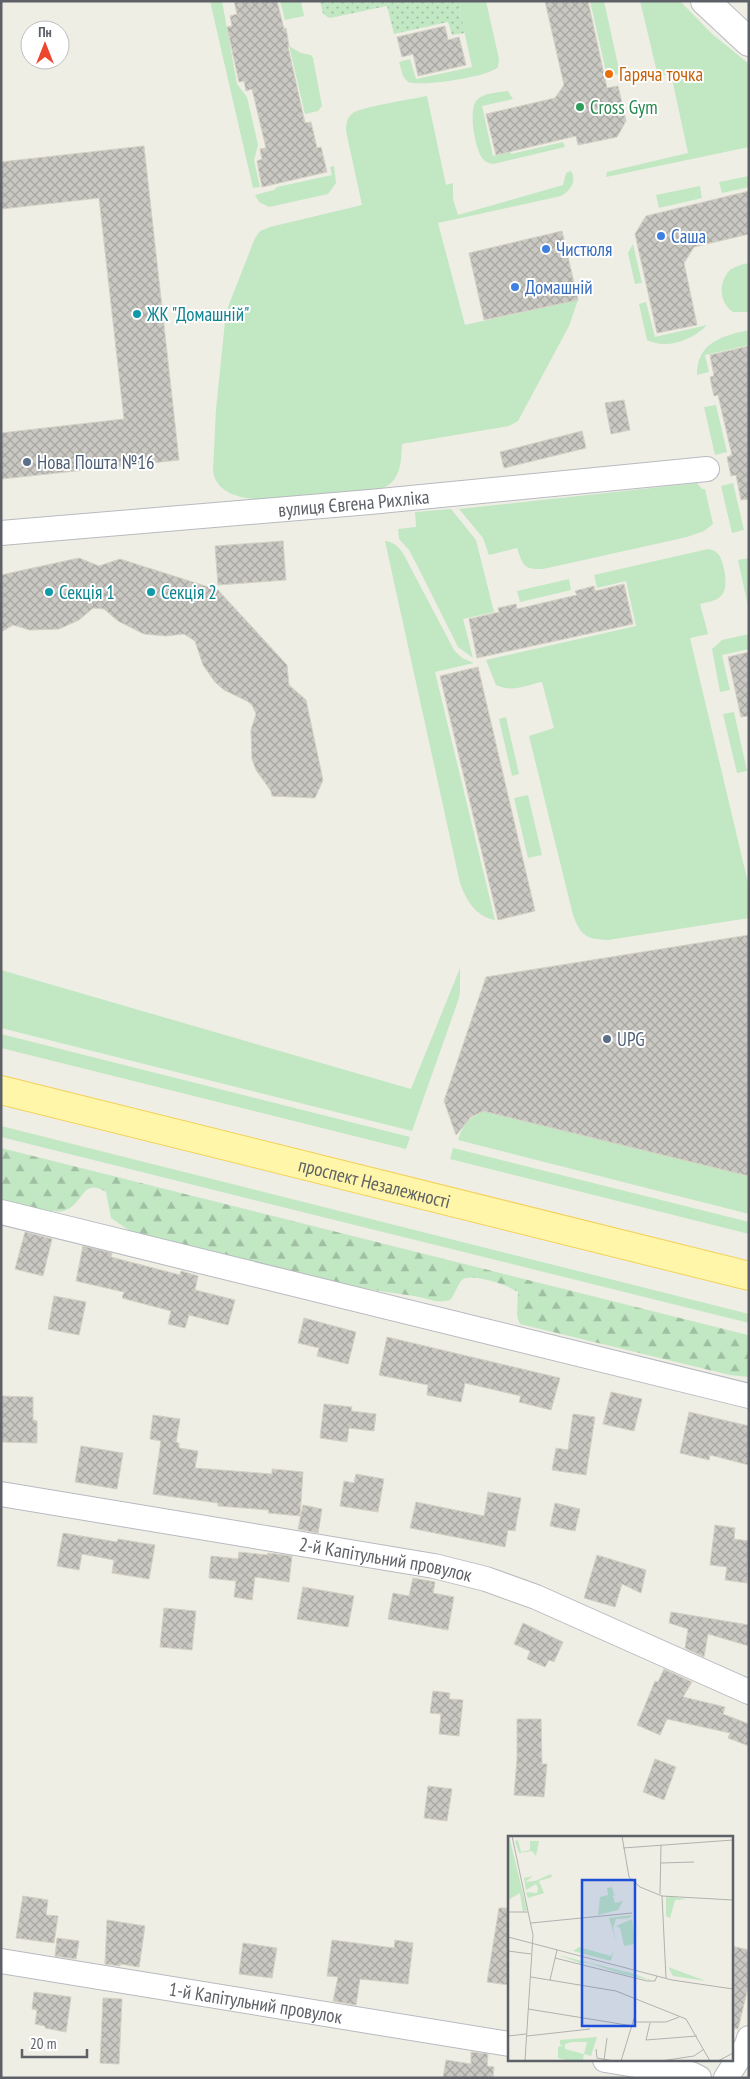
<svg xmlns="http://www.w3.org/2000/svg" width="750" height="2079" font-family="'PT Sans Narrow',sans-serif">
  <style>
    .green { fill: #c1e7c3 }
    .forest { fill: url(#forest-firs) }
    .park { fill: url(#park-dots) }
    .building { fill: url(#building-cross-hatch); stroke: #d4d0c3 }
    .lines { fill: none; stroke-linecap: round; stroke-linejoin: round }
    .minor-casing { stroke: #b7babf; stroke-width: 26 }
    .tertiary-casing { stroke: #b7babf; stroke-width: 30 }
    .primary-casing { stroke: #f4d159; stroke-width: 30 }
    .minor { stroke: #fff; stroke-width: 24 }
    .tertiary { stroke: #fff; stroke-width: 28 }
    .primary { stroke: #fff6aa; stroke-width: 28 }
    .food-dot { fill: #e8710a; stroke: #fff; stroke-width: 2 }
    .leisure-dot { fill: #2e9e5b; stroke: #fff; stroke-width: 2 }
    .shop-dot { fill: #3f7fe0; stroke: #fff; stroke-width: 2 }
    .culture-dot { fill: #0f9aa8; stroke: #fff; stroke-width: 2 }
    .service-dot { fill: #5c6f8a; stroke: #fff; stroke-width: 2 }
    .labels { text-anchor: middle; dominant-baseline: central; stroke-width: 4; stroke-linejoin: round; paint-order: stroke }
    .food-label { font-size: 19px; fill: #c56008; stroke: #fff; text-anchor: start }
    .leisure-label { font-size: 19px; fill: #27864d; stroke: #fff; text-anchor: start }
    .shop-label { font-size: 19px; fill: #366cbe; stroke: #fff; text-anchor: start }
    .culture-label { font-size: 19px; fill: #0d838f; stroke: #fff; text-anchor: start }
    .service-label { font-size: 19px; fill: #4e5e75; stroke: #fff; text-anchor: start }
    .street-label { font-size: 19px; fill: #5d6066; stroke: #fff }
    .inset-road { fill: none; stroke: #b1b1ae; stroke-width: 1 }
    .view { fill: #1d4ed8; fill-opacity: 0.15; stroke: #1d4ed8; stroke-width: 2.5 }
    .inset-edge { fill: none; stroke: #5d6066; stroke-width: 2.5 }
  </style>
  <defs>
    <pattern id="forest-firs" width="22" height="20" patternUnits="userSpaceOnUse" patternTransform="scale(1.25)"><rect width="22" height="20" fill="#c1e7c3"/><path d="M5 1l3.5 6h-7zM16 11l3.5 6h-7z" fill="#a0bfa2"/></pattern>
    <pattern id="park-dots" width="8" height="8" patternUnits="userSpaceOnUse" patternTransform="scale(1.25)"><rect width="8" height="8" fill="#c1e7c3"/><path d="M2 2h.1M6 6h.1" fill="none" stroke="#a0bfa2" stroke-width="1.8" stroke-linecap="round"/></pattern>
    <pattern id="building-cross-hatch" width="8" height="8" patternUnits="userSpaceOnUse" patternTransform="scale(1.25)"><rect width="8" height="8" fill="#cac8c2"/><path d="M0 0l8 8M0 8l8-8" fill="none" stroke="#a7a6a1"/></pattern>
  </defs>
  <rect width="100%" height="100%" fill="#efeee5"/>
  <path class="green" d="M 210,1 L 222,1 L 237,84 L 247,97 L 258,145 L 254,160 L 260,187 L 253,188 Z
    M 280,1 L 301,1 L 304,16 L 285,20 Z
    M 460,1 L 486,1 L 499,59 L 498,67 C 489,77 421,87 408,82 L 403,76 L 399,62 L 410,59 L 416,79 L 472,67 L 459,7 L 461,7 Z
    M 590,1 L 604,1 L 620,74 L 607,76 Z
    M 640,1 L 681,2 L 711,33 L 749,64 L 749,147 L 606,177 L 607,172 L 688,153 L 671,74 L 658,76 Z
    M 289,46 L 301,53 L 311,55 L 313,58 L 322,106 L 318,111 L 305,114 Z
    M 508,91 L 513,99 L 482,106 L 493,156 L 510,152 L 511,154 L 563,142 L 565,147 L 493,164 C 489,163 485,162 483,159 C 475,150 467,107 478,99 C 485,93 499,92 508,91 Z
    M 427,96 L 446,185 L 453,183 L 453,199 L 458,215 L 563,185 L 566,173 L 571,171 C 577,181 571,190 561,196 L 438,223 L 465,325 L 578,300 L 569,326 L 518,421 L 509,426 L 402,444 C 401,458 402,472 391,483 C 380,494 340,494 324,496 C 296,498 217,512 213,470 L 216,409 L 225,322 L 228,307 L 255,238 L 260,231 L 270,227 L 362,205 L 346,131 C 346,124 347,117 353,113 C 361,107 413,99 427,96 Z
    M 334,166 L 336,183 L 328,194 L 269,207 L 259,202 L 255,195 L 274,190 L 277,187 L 332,175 L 330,167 Z
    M 749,176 L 749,187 L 722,193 L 719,182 Z
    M 700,186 L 702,198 L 659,208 L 656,195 Z
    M 633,244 L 642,283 L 635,284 L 628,253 Z
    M 749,263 L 749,312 L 733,312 C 719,303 718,282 730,270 C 736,266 742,264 749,263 Z
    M 646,302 L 655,337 L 707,325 C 693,340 667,350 647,340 L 639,304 Z
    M 749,330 L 749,345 L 705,355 L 709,372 L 697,375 C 697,342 722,336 749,330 Z
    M 716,405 L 727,452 L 715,455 L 704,407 Z
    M 697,483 L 702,489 L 705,489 L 713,524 L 704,531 L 687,537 L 543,569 C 523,570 523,565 517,548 L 489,555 L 483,538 L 459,509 Z
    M 733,483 L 744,530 L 732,533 L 721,486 Z
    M 451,509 L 476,540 L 494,612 L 463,619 L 473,658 L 458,647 L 417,565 L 409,550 L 399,539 L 398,529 L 416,527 L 415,512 Z
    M 385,541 C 395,542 400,548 405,557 L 454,650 L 462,658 L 474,663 L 435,672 L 495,920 C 476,917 466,900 460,883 Z
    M 708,549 C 713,550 716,551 719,555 C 724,563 729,586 722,595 C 717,601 708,602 700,604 L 708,634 L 690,638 L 749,887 L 749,918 L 608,940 C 586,939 581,936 573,915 L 529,736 L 554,728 L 542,682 C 526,685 512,693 496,685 L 486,660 L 636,626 L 626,581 L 597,588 L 594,575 Z
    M 749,558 L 749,611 L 738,560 Z
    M 569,579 L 571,590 L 520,602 L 517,591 Z
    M 749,634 L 749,649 L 722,655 L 730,690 L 720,692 L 712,649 L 722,640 Z
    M 734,712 L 747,771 L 737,773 L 723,714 Z
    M 506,717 L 519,774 L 512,776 L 499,719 Z
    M 528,795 L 542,855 L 528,858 L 514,798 Z
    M 460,968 L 460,992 L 458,1001 L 412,1131 L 1,1028 L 1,970 L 411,1089 Z
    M 1,1034 L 410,1137 L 406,1149 L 1,1048 Z
    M 483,1111 L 749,1176 L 749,1214 L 458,1140 C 462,1125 469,1118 483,1111 Z
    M 1,1126 L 749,1314 L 749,1323 L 1,1137 Z
    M 453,1148 L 749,1222 L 749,1234 L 450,1159 Z"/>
  <path class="forest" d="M 1,1148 L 748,1335 L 749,1377 L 730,1375 L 520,1324 L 517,1315 L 518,1292 C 510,1286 470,1272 462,1280 C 457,1285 455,1295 450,1300 C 436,1304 427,1298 414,1296 C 396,1293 377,1291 359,1287 L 133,1233 L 111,1218 L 106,1192 C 82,1177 84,1203 66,1210 C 54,1216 16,1202 1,1199 Z"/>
  <path class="park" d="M 320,1 L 460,1 L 461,7 L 459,8 L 465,33 L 452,35 L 448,22 L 394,34 L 387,6 L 330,18 L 323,14 Z"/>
  <path class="building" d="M 234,1 L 277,1 L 284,29 L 286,28 L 289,46 L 288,47 L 305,123 L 311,122 L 317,148 L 321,147 L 327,172 L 262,187 L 257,161 L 262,159 L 260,149 L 266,148 L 252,89 L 246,91 L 244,81 L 239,82 L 227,27 L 232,26 L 230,16 L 237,14 Z
    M 545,1 L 588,1 L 607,88 L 618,86 L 626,121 L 617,137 L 578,145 L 576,136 L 496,155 L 486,114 L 555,98 L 564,85 Z
    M 445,26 L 448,40 L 459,37 L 466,65 L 418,76 L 413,54 L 402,57 L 397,37 Z
    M 144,146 L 179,460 L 1,479 L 1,433 L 124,419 L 99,198 L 1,209 L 1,162 Z
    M 749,191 L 749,234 L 694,247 L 684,263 L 697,325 L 657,333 L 635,234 L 646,216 Z
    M 562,231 L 578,300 L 484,320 L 469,253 Z
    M 749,346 L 749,499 L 741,500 L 736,475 L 731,476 L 727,457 L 732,455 L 718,395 L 714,396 L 712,387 L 710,377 L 714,376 L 710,355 Z
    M 624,400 L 630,430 L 611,434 L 605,403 Z
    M 582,431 L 586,448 L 504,468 L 500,452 Z
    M 283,541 L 286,580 L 218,585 L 215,546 Z
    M 79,558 L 99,566 L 120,559 L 218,590 L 287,665 L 289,685 L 306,700 L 323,780 L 315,798 L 272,796 L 271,791 L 256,770 L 252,759 L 251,730 L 256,714 L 252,705 L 247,701 L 224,690 L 215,682 L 203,665 L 195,641 L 184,634 L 166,636 L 144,634 L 118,621 L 104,609 L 93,608 L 79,620 L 59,629 L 30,630 L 13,625 L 1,632 L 1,575 Z
    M 624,584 L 633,624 L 477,658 L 469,619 L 499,612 L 498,608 L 516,604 L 517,609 L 577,595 L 575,591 L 594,586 L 595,591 Z
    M 749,652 L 749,716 L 741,717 L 728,657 Z
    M 478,667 L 535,911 L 498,920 L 440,676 Z
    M 749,935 L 749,1176 L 483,1111 L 471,1117 L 456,1135 L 444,1101 L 486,977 Z
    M 25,1232 L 52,1239 L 43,1276 L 15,1269 Z
    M 83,1246 L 112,1253 L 111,1257 L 180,1275 L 181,1271 L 198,1276 L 195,1290 L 235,1300 L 228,1325 L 189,1315 L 185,1328 L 168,1324 L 171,1311 L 122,1298 L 124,1292 L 76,1281 Z
    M 54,1296 L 86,1302 L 79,1335 L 48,1329 Z
    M 304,1318 L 356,1332 L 348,1364 L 317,1356 L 319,1348 L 298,1343 Z
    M 387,1337 L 560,1378 L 551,1410 L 519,1402 L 521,1396 L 465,1383 L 461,1402 L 427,1395 L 428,1385 L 379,1375 Z
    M 611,1392 L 642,1399 L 634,1431 L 603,1424 Z
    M 1,1396 L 33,1397 L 33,1420 L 37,1421 L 37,1443 L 1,1442 Z
    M 324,1404 L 352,1407 L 351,1411 L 376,1414 L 374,1431 L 349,1428 L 347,1442 L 320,1438 Z
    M 689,1412 L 749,1426 L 749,1465 L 710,1455 L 709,1460 L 680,1453 Z
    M 573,1414 L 595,1417 L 586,1475 L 552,1470 L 556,1448 L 568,1450 Z
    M 153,1415 L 180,1419 L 176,1442 L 179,1443 L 179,1448 L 198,1451 L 195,1468 L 272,1474 L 272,1469 L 303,1472 L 300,1516 L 268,1513 L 269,1510 L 218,1506 L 218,1503 L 153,1494 L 161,1441 L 150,1439 Z
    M 81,1446 L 123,1453 L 117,1489 L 75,1482 Z
    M 356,1474 L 384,1479 L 378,1512 L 340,1506 L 344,1481 L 354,1483 Z
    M 488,1492 L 521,1498 L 515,1531 L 508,1530 L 505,1547 L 410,1528 L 416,1502 L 484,1516 Z
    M 555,1503 L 580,1509 L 575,1531 L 550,1526 Z
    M 303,1505 L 322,1509 L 318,1533 L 298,1529 Z
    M 715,1525 L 735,1528 L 734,1539 L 749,1541 L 747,1583 L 725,1580 L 727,1567 L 710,1565 Z
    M 63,1533 L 117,1542 L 118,1539 L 155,1545 L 149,1579 L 112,1573 L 114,1560 L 82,1554 L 79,1570 L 57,1566 Z
    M 239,1552 L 267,1555 L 268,1553 L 292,1556 L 289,1582 L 255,1577 L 252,1600 L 234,1597 L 236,1581 L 209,1578 L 211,1556 L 238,1559 Z
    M 597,1555 L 646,1570 L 641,1593 L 622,1584 L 615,1607 L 584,1598 Z
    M 413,1578 L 435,1582 L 433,1593 L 454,1597 L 448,1630 L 388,1619 L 393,1593 L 409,1596 Z
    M 303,1587 L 354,1596 L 348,1627 L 297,1619 Z
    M 164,1608 L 196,1611 L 192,1650 L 160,1647 Z
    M 671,1612 L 749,1625 L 749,1646 L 708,1634 L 704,1657 L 685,1648 L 688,1629 L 669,1623 Z
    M 523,1623 L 563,1642 L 554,1662 L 549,1660 L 545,1667 L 527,1659 L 530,1651 L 514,1644 Z
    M 664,1669 L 692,1682 L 683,1697 L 725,1707 L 723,1714 L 749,1724 L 749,1746 L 728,1738 L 730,1733 L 667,1719 L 660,1735 L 637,1725 L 655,1681 L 658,1682 Z
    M 433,1691 L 450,1693 L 449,1699 L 463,1700 L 459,1736 L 439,1734 L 441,1714 L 430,1713 Z
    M 517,1719 L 541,1719 L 542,1764 L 547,1764 L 544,1797 L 514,1795 L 517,1760 Z
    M 655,1759 L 676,1767 L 664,1800 L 643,1792 Z
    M 428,1786 L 452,1789 L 447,1821 L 424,1818 Z
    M 23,1896 L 48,1900 L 46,1915 L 58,1916 L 54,1943 L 16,1938 Z
    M 499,1908 L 509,1908 L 509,1985 L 487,1982 Z
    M 107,1920 L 145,1926 L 139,1967 L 120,1964 L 120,1966 L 105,1964 Z
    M 57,1938 L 79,1941 L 76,1959 L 55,1956 Z
    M 332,1940 L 394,1948 L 395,1940 L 413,1943 L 408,1984 L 360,1979 L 356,2005 L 333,2001 L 338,1977 L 327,1976 Z
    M 243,1943 L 277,1948 L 272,1978 L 239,1974 Z
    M 731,1946 L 749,1950 L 749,1983 L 738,2029 L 731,2028 Z
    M 34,1992 L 71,1997 L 66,2032 L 45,2028 L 45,2026 L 35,2024 L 37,2010 L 32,2009 Z
    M 103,1998 L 122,1999 L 119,2064 L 100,2063 Z
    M 471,2052 L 488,2054 L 487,2066 L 494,2067 L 493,2078 L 443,2078 L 446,2060 L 471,2064 Z"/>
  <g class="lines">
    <g class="minor-casing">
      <g id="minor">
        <path id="s1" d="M 1,533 L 370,502 L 707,469"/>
        <path d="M 1,1212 L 749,1396"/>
        <path id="s2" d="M 1,1494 L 434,1566 L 486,1579 L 536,1597 L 749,1692"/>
        <path id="s3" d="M 1,1961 L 509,2044"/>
        <path d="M 605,2060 L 691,2074 L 699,2078"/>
        <path d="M 726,2078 L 747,2045 L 749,2038"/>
      </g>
    </g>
    <g class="tertiary-casing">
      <path id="tertiary" d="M 705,1 L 749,42"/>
    </g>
    <g class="primary-casing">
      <g id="primary">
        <path id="s4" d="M 1,1090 L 749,1276"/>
      </g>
    </g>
    <use href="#minor" class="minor"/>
    <use href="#tertiary" class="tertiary"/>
    <use href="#primary" class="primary"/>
  </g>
  <circle class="food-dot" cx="609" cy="74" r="5"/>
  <circle class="leisure-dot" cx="580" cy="107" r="5"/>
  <g class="shop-dot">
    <circle cx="661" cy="236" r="5"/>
    <circle cx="546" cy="249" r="5"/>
    <circle cx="515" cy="287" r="5"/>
  </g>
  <g class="culture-dot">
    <circle cx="137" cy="314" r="5"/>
    <circle cx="49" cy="592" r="5"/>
    <circle cx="151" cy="592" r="5"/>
  </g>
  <g class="service-dot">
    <circle cx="27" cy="462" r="5"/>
    <circle cx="607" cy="1039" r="5"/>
  </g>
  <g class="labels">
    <g class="food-label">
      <text x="619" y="74">Гаряча точка</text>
    </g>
    <g class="leisure-label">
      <text x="590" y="107">Cross Gym</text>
    </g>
    <g class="shop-label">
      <text x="671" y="236">Саша</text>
      <text x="556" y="249">Чистюля</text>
      <text x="525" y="287">Домашній</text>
    </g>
    <g class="culture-label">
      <text x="147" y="314">ЖК "Домашній"</text>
      <text x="59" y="592">Секція 1</text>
      <text x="161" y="592">Секція 2</text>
    </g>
    <g class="service-label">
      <text x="37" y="462">Нова Пошта №16</text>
      <text x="617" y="1039">UPG</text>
    </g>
    <g class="street-label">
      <text stroke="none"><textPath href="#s1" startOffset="354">вулиця Євгена Рихліка</textPath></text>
      <text stroke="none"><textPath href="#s4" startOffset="385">проспект Незалежності</textPath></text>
      <text stroke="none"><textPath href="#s2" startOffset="390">2-й Капітульний провулок</textPath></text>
      <text stroke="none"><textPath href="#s3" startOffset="258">1-й Капітульний провулок</textPath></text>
    </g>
  </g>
  <g transform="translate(508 1836)">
    <rect width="225" height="225" fill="#efeee5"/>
    <path d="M 1,0 L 19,74 L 15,76 L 12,57 L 0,64 ZM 10,4 L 13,16 L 22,14 L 22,5 L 31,5 L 28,20 L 24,15 L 11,17 L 7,5 ZM 43,38 L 44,41 L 31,45 L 36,57 L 20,62 L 18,56 L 29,57 L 30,52 L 28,48 L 18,54 L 16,42 L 25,40 L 17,46 L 27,45 ZM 104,51 L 106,59 L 114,56 L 105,60 L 107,67 L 115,65 L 110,74 L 90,79 L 92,61 L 100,59 L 99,52 ZM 158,60 L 179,63 L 167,64 L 162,82 L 158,80 ZM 124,79 L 122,82 L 108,83 L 105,92 L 109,109 L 101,82 ZM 124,83 L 127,108 L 116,110 L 112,92 L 108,90 ZM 71,111 L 103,120 L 106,114 L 103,125 L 65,115 ZM 160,131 L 198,145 L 224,149 L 165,140 ZM 89,201 L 83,220 L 76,218 L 75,224 L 63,225 L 50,222 L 50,211 L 56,209 L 52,209 L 52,204 ZM 64,206 L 79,206 L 76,218 L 57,213 L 57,208 Z" fill="#c1e7c3" fill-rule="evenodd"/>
    <path d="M 50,119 L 127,138 L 139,143 L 142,143 L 141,144 L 111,137 L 81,127 L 72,127 Z" fill="#c1e7c3"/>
    <path class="inset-road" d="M 4,0 L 25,99 L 17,225M 114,0 L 121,41 L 132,51 L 154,60M 115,12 L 225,4M 153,27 L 186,26M 152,58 L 153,9M 154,60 L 158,142M 154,60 L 225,64M 0,76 L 20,76M 23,87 L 124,77M 0,101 L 164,144 L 225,153M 0,115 L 23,118M 47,122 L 139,145 L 147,145 L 149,140M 23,141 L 108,155 L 178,183 L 202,225M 42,144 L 49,114M 20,173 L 125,190M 127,186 L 158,186 L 171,181M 142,187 L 138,204 L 189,200M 0,200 L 18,198M 19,200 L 82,193M 88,213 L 89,222 L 106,225M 96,224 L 99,202M 113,225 L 128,176M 153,225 L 186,220 L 196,213M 210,225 L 225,217"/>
    <path class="view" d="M 74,44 L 127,44 L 127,190 L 74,190 Z"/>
    <rect width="225" height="225" class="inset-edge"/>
  </g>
  <rect width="750" height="2079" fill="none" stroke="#5d6066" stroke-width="5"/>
  <g transform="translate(45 45)"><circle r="24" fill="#ffffff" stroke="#bebfc2"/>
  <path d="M0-4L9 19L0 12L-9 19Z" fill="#ec472e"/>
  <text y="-8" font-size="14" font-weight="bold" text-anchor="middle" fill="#5d6066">Пн</text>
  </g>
  <path d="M22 2049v8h65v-8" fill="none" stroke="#5d6066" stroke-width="2.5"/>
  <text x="30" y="2049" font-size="15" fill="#5d6066" stroke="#ffffff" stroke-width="4" paint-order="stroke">20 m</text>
</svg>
